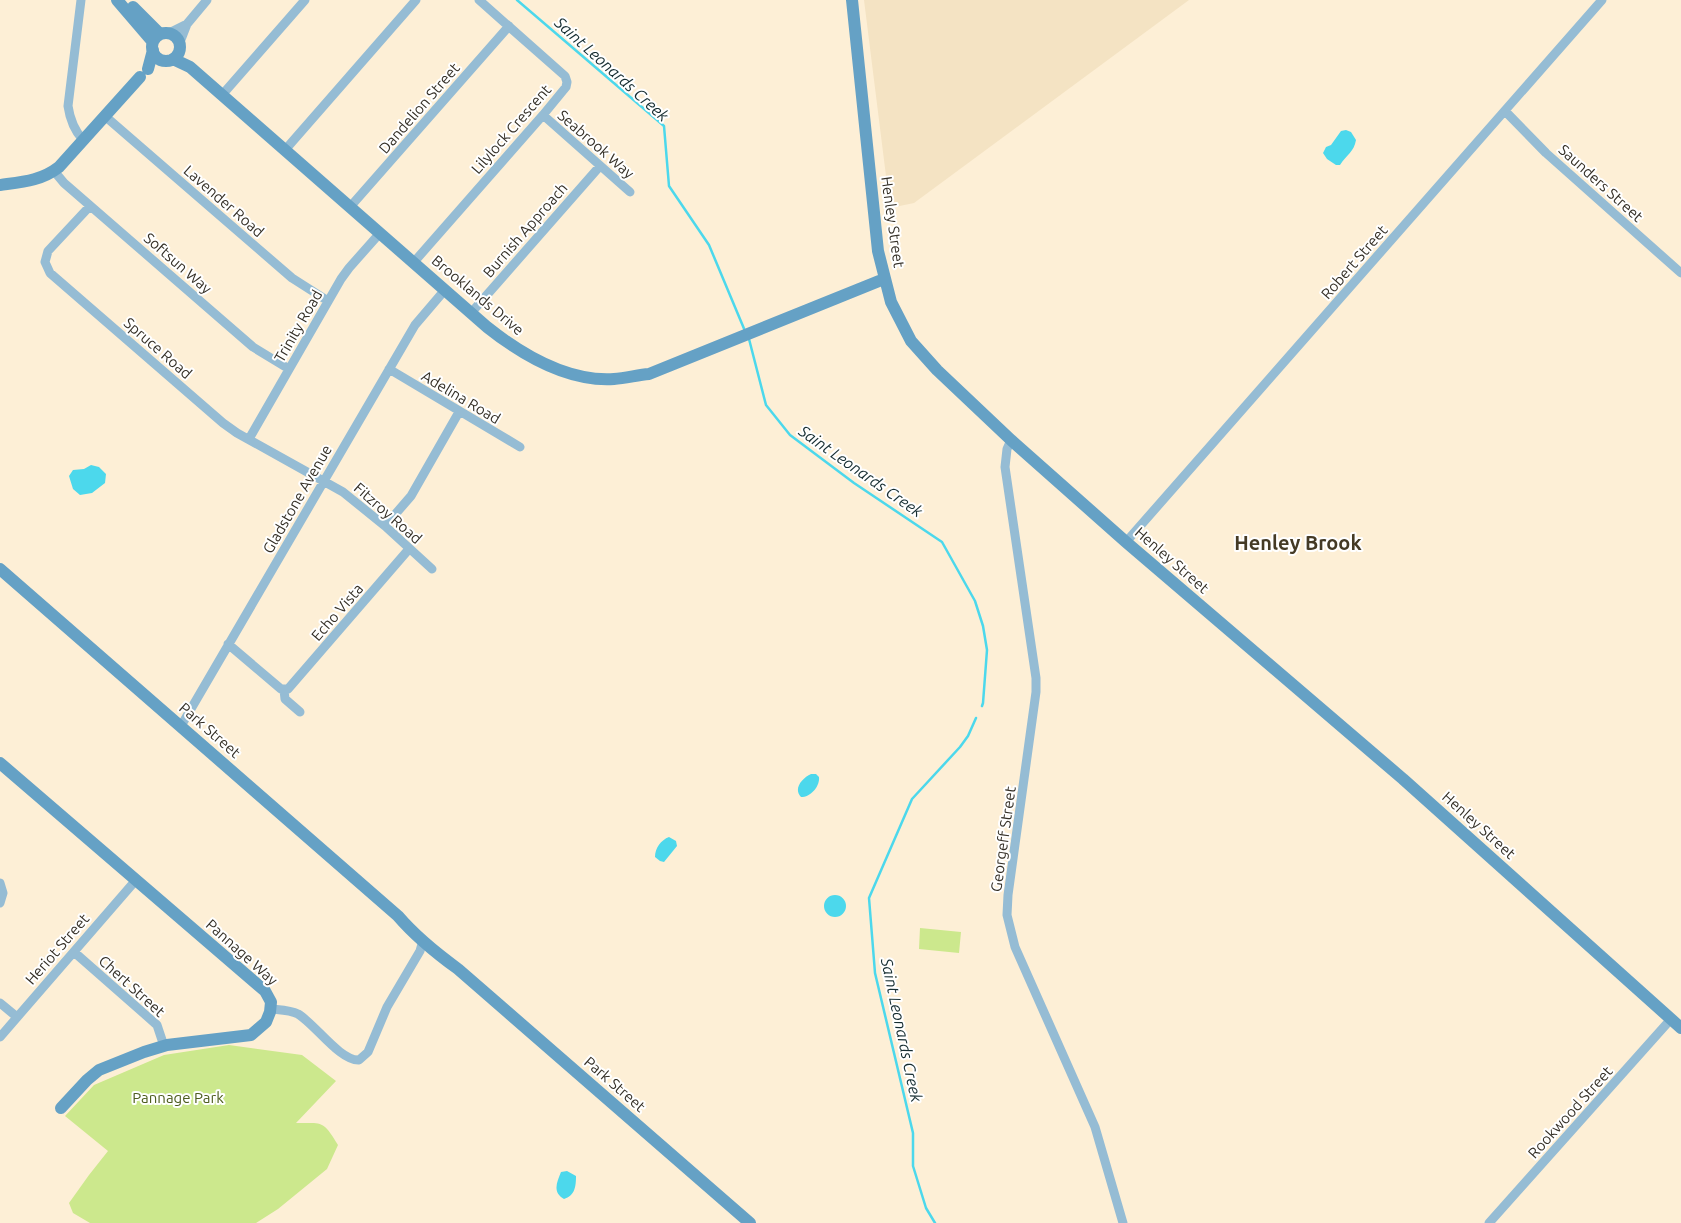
<svg xmlns="http://www.w3.org/2000/svg" width="1681" height="1223" font-family="Ubuntu,sans-serif">
  <style>
    .built { fill: #f4e3c3 }
    .green { fill: #cce88d }
    .water { fill: #4cd8ec }
    .lines { fill: none; stroke-linecap: round; stroke-linejoin: round }
    .stream { stroke: #4cd8ec; stroke-width: 2.5 }
    .street { stroke: #95bcd4; stroke-width: 9 }
    .secondary { stroke: #65a1c5; stroke-width: 12 }
    .labels { text-anchor: middle; dominant-baseline: central; stroke-width: 4; stroke-linejoin: round; paint-order: stroke }
    .street-label { font-size: 15px; fill: #342f26; stroke: #fff }
    .park-label { font-size: 15px; fill: #4d5d1e; stroke: #fff }
    .water-label { font-size: 16px; font-style: italic; fill: #162d31; stroke: #fff }
    .district-label { font-size: 20px; font-weight: bold; fill: #443a25; stroke: #fff }
  </style>
  <rect width="100%" height="100%" fill="#fdefd6"/>
  <path class="built" d="M 864,0 L 1189,0 L 914,203 L 890,208 Z"/>
  <path class="green" d="M 920,928 L 961,932 L 959,953 L 919,949 Z
    M 229,1045 L 302,1055 L 336,1081 L 296,1123 C 323,1123 323,1120 338,1145 L 327,1169 L 278,1209 L 256,1223 L 90,1223 L 73,1213 L 69,1203 L 89,1175 L 108,1151 L 65,1116 L 94,1085 L 164,1055 Z"/>
  <path class="water" d="M 1346,130 L 1351,132 L 1356,140 C 1354,152 1347,154 1340,165 L 1336,165 L 1327,159 L 1323,153 L 1326,147 L 1331,145 L 1341,131 Z
    M 91,465 L 99,467 L 106,474 L 105,483 L 92,493 L 80,495 L 73,489 L 69,476 L 73,470 L 84,469 Z
    M 811,774 L 816,774 L 819,777 C 820,786 811,797 801,797 C 793,789 802,778 811,774 Z
    M 669,837 L 676,841 L 677,846 L 664,862 L 660,861 L 655,857 C 655,848 661,840 669,837 Z
    M824 906a11 11 0 1 1 22 0a11 11 0 1 1-22 0Z
    M 567,1171 L 576,1176 C 576,1186 575,1196 564,1199 C 552,1192 557,1182 561,1172 Z"/>
  <g class="lines">
    <path class="stream" d="M 517,0 L 664,126 L 669,186 L 709,245 L 745,331
      M 749,339 L 766,405 L 790,435 L 854,483 L 942,542 L 975,601 L 983,626 L 987,650 L 983,703 L 982,706
      M 935,1223 L 926,1208 L 913,1166 L 913,1133 L 875,973 L 869,898 L 912,799 L 960,747 L 968,736 L 976,718"/>
    <path class="street" d="M 81,0 L 68,106 C 70,120 74,130 83,140
      M 169,33 L 187,24
      M 180,42 L 187,24 L 207,0
      M 222,95 L 305,0
      M 1505,111 L 1546,153 L 1681,273
      M 543,115 L 630,192
      M 106,117 L 292,278 L 328,301
      M 285,150 L 416,0
      M 54,171 L 64,183 L 253,347 L 289,369
      M 90,206 L 48,251 L 45,262 L 50,273 L 223,423 L 237,433 L 343,492 L 385,526 L 432,569
      M 350,207 L 509,26
      M 414,262 L 543,115 L 566,87 L 567,82 L 565,76 L 479,0
      M 471,313 L 600,166
      M 389,369 L 520,447
      M 249,439 L 341,279 L 349,268 L 380,233
      M 1011,440 L 1007,449 L 1005,467 L 1036,678 L 1036,692 L 1008,895 L 1007,915 L 1015,947 L 1095,1127 L 1123,1223
      M 385,526 L 411,496 L 459,412
      M 1126,542 L 1602,0
      M 228,644 L 281,689 L 288,689 L 409,549
      M 284,690 L 285,699 L 300,712
      M 181,726 L 415,325 L 444,291
      M 0,883 L 3,893 L 0,903
      M 74,952 L 157,1025 L 164,1046
      M 0,1003 L 17,1017
      M 271,1009 C 280,1010 290,1010 298,1014 C 315,1024 340,1061 359,1060 L 368,1052 L 387,1007 L 420,951 L 422,944 L 420,939
      M 0,1037 L 136,880
      M 1489,1223 L 1671,1019"/>
    <path class="secondary" d="M 117,0 L 153,42
      M 852,0 L 878,251 L 891,302 L 911,341 L 937,370 L 1011,440 L 1126,542 L 1403,779 L 1681,1028
      M 133,7 L 160,34
      M152 47a14 14 0 1 1 28 0a14 14 0 1 1-28 0Z
      M 173,59 L 190,67 L 487,327 C 521,354 568,382 614,379 C 626,378 638,375 649,374 L 884,279
      M 148,69 L 153,50
      M 0,185 C 22,182 41,181 59,167 L 140,77
      M 0,569 L 398,916 C 416,937 436,953 458,969 L 750,1223
      M 0,763 L 265,991 L 271,1002 L 270,1012 L 266,1022 L 251,1035 L 167,1045 L 144,1052 L 99,1070 L 87,1080 L 61,1108"/>
  </g>
  <g class="labels">
    <g class="street-label">
      <text transform="translate(419 108) rotate(-49)">Dandelion Street</text>
      <text transform="translate(511 129) rotate(-49)">Lilylock Crescent</text>
      <text transform="translate(596 144) rotate(41)">Seabrook Way</text>
      <text transform="translate(1601 183) rotate(42)">Saunders Street</text>
      <text transform="translate(224 201) rotate(41)">Lavender Road</text>
      <text transform="translate(893 222) rotate(82)">Henley Street</text>
      <text transform="translate(525 230) rotate(-49)">Burnish Approach</text>
      <text transform="translate(1354 262) rotate(-49)">Robert Street</text>
      <text transform="translate(178 263) rotate(41)">Softsun Way</text>
      <text transform="translate(478 295) rotate(40)">Brooklands Drive</text>
      <text transform="translate(298 326) rotate(-60)">Trinity Road</text>
      <text transform="translate(158 348) rotate(41)">Spruce Road</text>
      <text transform="translate(461 397) rotate(31)">Adelina Road</text>
      <text transform="translate(297 499) rotate(-60)">Gladstone Avenue</text>
      <text transform="translate(388 513) rotate(41)">Fitzroy Road</text>
      <text transform="translate(1172 560) rotate(41)">Henley Street</text>
      <text transform="translate(337 612) rotate(-49)">Echo Vista</text>
      <text transform="translate(210 730) rotate(41)">Park Street</text>
      <text transform="translate(1479 825) rotate(42)">Henley Street</text>
      <text transform="translate(1003 839) rotate(-82)">Georgeff Street</text>
      <text transform="translate(57 949) rotate(-49)">Heriot Street</text>
      <text transform="translate(242 952) rotate(42)">Pannage Way</text>
      <text transform="translate(132 986) rotate(42)">Chert Street</text>
      <text transform="translate(615 1084) rotate(41)">Park Street</text>
      <text transform="translate(1570 1112) rotate(-48)">Rookwood Street</text>
    </g>
    <g class="park-label">
      <text x="178" y="1097">Pannage Park</text>
    </g>
    <g class="water-label">
      <text transform="translate(612 69) rotate(42)">Saint Leonards Creek</text>
      <text transform="translate(861 471) rotate(35)">Saint Leonards Creek</text>
      <text transform="translate(902 1030) rotate(78)">Saint Leonards Creek</text>
    </g>
    <g class="district-label">
      <text x="1298" y="542">Henley Brook</text>
    </g>
  </g>
</svg>
